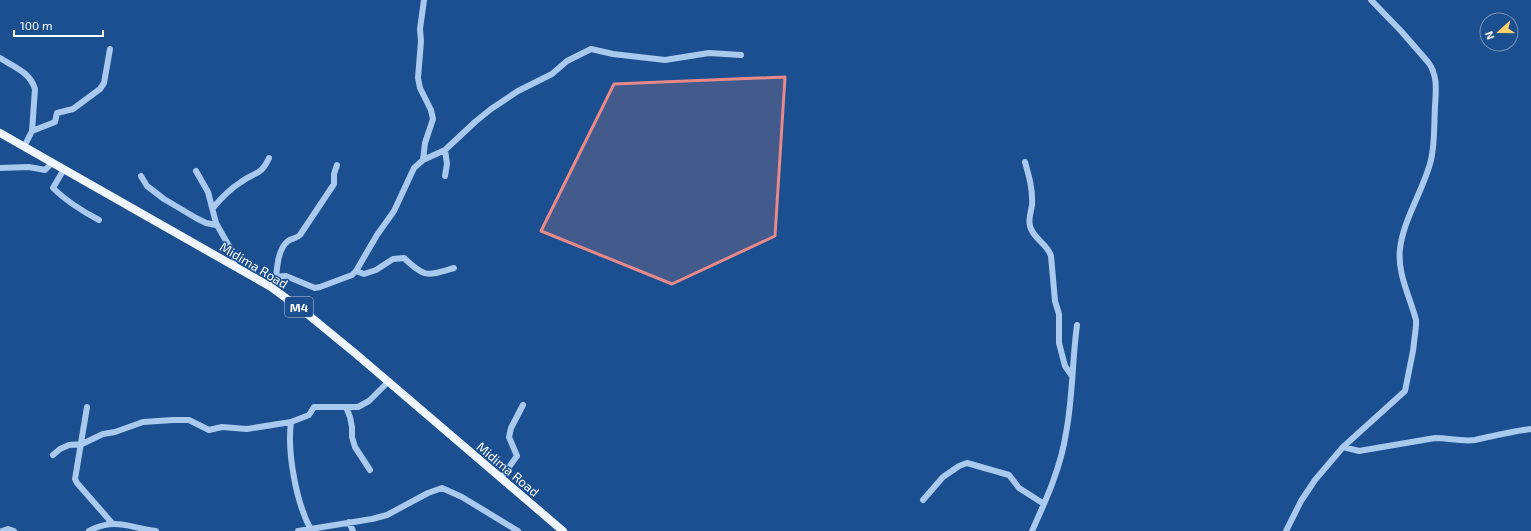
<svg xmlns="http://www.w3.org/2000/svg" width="1531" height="531" font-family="'Exo 2',sans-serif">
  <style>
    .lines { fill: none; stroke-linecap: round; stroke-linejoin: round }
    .minor { stroke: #a9c9ee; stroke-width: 6 }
    .major { stroke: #f0f6ff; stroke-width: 8 }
    .marked { fill: #e88989; fill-opacity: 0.2; stroke: #e88989; stroke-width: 3; stroke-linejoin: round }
    .labels { text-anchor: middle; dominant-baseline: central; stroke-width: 3; stroke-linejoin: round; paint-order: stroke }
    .shield { fill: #1b4f8f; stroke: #bbcadd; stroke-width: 1 }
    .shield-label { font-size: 12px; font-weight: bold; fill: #fff }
    .street-label { font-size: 13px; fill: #fff; stroke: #1b4f8f }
  </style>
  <rect width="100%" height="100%" fill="#1b4f8f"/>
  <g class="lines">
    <path class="minor" d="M 0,58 C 14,67 30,72 35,89 L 32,131
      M 24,147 L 32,131 L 55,122 L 57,113 L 73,109 L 100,89 L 104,83 L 110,49
      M 423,160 L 425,143 L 433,119 L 431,110 L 420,88 L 418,78 L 421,41 L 420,29 L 424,0
      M 1025,162 C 1029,176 1033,190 1032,205 C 1031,212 1028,219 1030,226 C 1033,239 1047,243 1051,256 L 1055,301 L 1059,314 L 1059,343 L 1065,366 L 1072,376
      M 0,168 L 29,167 L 45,170 L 52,163
      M 64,169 L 53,188 C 67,202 82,211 99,220
      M 196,171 L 208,192 L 216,223 L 230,248 L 235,260 L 233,266
      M 141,176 L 147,186 L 164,199 L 196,218 L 206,223 L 216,225
      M 445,176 L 447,164 L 445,150
      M 213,208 C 221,198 230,189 241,182 C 254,172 261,176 269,158
      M 356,271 L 364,274 L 376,270 L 393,259 L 404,258 C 425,278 427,276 454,268
      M 276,278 C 277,267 278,249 288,241 C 292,238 296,239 300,235 L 334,184 L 334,174 L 337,165
      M 271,287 C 275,280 278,275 286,276 L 315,288 L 320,287 L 352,275 L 356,271 L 377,235 L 394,211 L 414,168 L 423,160 L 445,150 L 475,122 L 491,109 L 518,91 L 552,74 L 567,61 L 591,49 L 613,54 L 665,60 L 709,53 L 741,55
      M 87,407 L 75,479 L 77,483 L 112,523
      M 346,407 L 350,417 L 352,427 L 352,437 L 355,447 L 370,470
      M 291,422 C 287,452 296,501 310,528
      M 1343,447 L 1359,451 L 1435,438 C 1449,438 1462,442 1475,440 C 1494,436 1512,431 1531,429
      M 53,455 L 60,449 L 69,445 L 82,444 L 103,434 L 115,432 L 143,422 L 173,420 L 189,420 L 209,430 L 222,427 L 247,429 L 291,422 L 309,415 L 314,407 L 358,407 L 369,401 L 388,382
      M 501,478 L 517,456 L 509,437 L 511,428 L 523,405
      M 923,500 L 943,477 L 959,466 L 967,463 L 1009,475 L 1019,488 L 1044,504
      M 349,522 L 353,531
      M 2,531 L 8,529 L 14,531
      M 89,531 C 115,517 130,528 156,531
      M 298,531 L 372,519 L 387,515 L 428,493 L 442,488 L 462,497 L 518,531
      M 1032,531 C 1046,500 1061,467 1066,433 C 1073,397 1072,361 1077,325
      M 1286,531 L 1301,501 L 1315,480 L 1343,447 L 1405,391 L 1413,351 L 1416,326 L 1416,320 C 1410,297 1397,273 1400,249 C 1403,220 1424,189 1431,160 C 1435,143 1434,124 1435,106 C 1436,91 1438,75 1428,62 L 1401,31 L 1371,0"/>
    <path class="major" d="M 0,133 L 271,287 L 306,313 L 356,354 L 563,531"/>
  </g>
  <path class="marked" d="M 785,77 L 775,236 L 672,284 L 541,231 L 614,84 Z"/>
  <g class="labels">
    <rect class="shield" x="285" y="297" width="28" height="20" rx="3"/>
    <g class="shield-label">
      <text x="299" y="307">M4</text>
    </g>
    <g class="street-label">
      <text transform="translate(254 265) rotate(31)">Midima Road</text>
      <text transform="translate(508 469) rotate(40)">Midima Road</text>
    </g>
  </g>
  <g transform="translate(1499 32) rotate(249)"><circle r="19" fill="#1b4f8f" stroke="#7695bc"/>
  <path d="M0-3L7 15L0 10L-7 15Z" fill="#ffd166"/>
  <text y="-6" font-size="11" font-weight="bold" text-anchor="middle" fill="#ffffff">N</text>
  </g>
  <path d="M14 30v6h89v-6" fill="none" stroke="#ffffff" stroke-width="2"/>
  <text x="20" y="30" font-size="12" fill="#ffffff" stroke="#1b4f8f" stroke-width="3" paint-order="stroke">100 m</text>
</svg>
